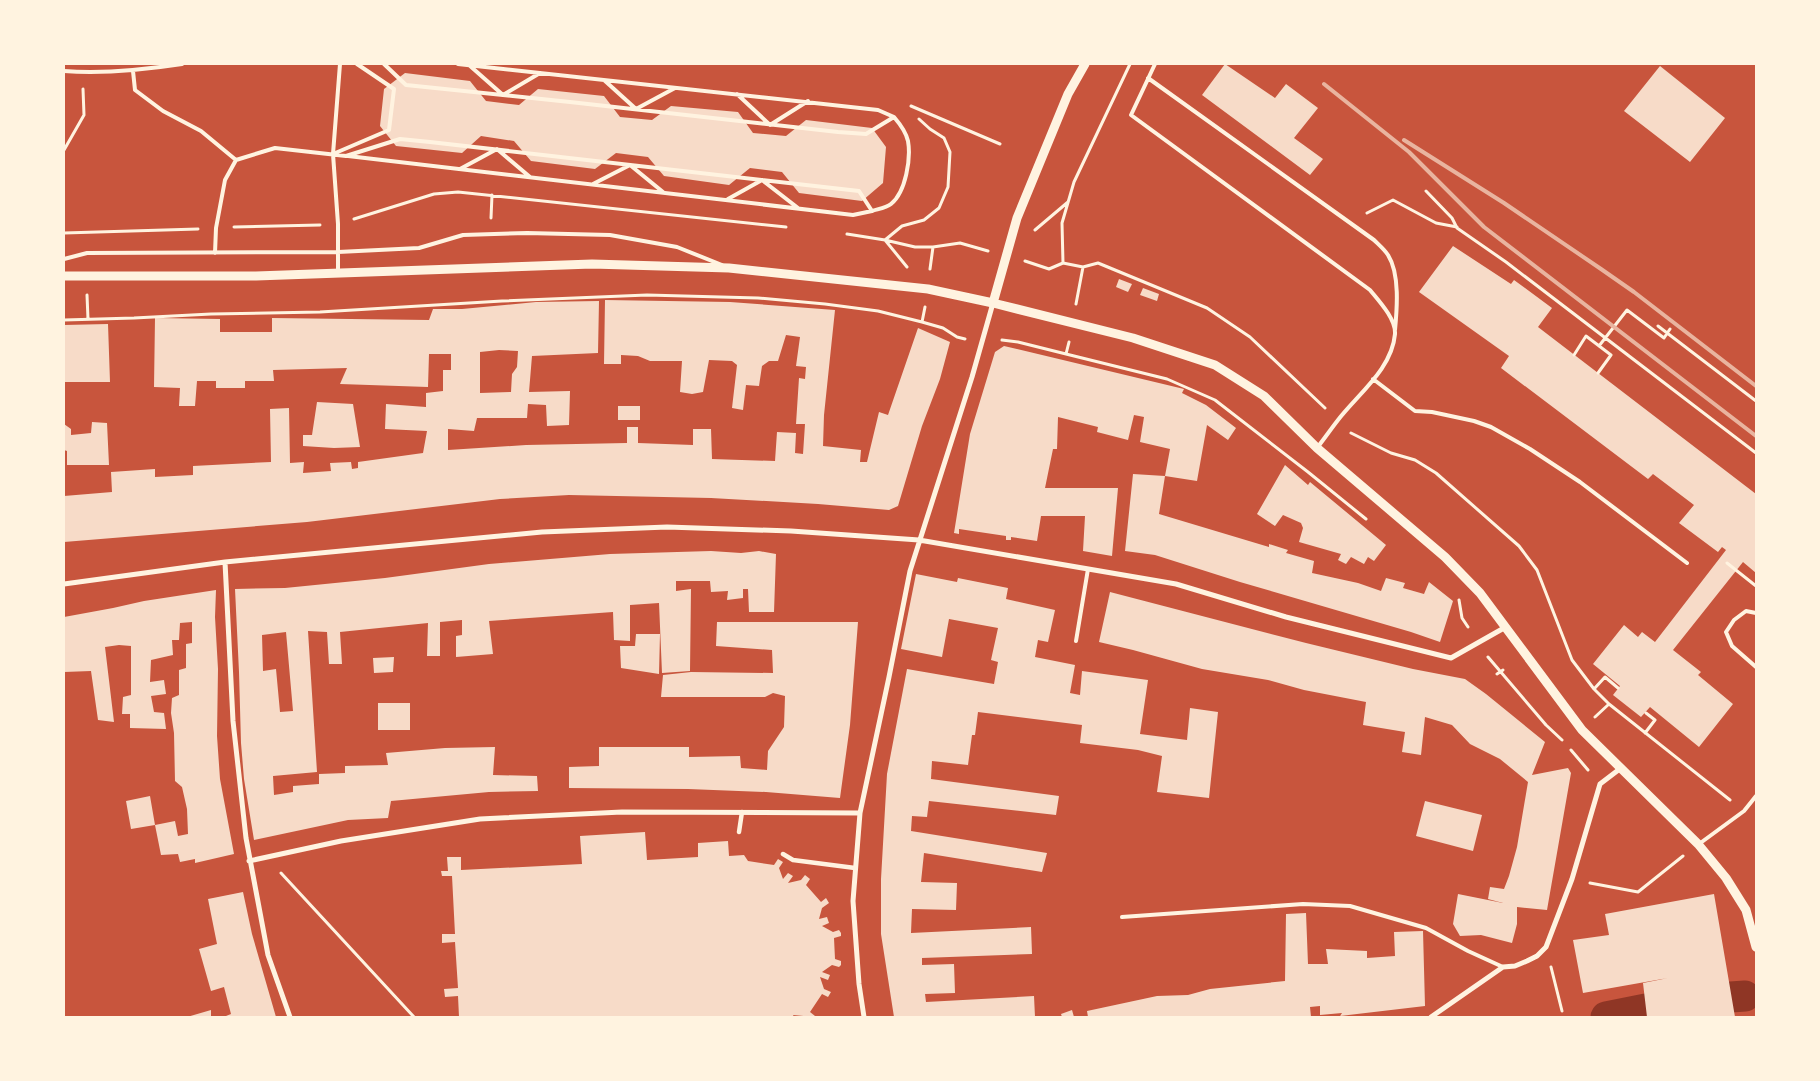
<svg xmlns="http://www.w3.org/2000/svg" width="1820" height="1081" font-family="'Noto Sans',sans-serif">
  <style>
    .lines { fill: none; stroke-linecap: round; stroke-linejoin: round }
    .canal { stroke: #8f3625; stroke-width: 31 }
    .building { fill: #f7dbc8; fill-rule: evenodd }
    .path { stroke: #fff3e0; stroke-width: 3 }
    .service { stroke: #fff3e0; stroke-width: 4 }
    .pedestrian { stroke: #fff3e0; stroke-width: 4.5 }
    .minor { stroke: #fff3e0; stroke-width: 5 }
    .tertiary { stroke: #fff3e0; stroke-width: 9 }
    .rail { stroke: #e9b49f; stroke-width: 4 }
  </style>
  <rect width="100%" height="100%" fill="#c8553d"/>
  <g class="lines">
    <path class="canal" d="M 1731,997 L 1745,996
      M 1606,1017 L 1646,1009"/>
  </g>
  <path class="building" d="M 1225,64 L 1275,98 L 1286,84 L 1318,108 L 1294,138 L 1323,159 L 1310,175 L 1202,95 Z
    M 1660,66 L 1725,118 L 1690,162 L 1624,111 Z
    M 405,73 L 470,81 L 486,101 L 519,105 L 538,89 L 604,96 L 620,117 L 652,120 L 671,106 L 738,112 L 753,133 L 786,136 L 806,120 L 872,128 L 886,147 L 883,183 L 862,201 L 799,193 L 782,172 L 750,168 L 729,185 L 664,176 L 648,157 L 616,153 L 595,169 L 531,161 L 514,141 L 481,136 L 462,153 L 396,146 L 380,126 L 384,89 Z
    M 1453,246 L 1511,284 L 1514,280 L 1552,308 L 1538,327 L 1756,494 L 1756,573 L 1743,562 L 1673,650 L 1701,672 L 1698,675 L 1733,704 L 1699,747 L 1650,707 L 1641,717 L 1613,695 L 1620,686 L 1593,664 L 1624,625 L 1638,637 L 1642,632 L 1655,642 L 1726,550 L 1722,547 L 1718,552 L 1679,523 L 1694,505 L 1653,474 L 1648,479 L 1501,368 L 1509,356 L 1419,292 Z
    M 1119,279 L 1132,284 L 1128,292 L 1116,287 Z
    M 1143,288 L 1159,294 L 1157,301 L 1140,295 Z
    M 605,300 L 730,302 L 835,310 L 824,415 L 823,446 L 861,450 L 860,462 L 867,462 L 879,412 L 888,415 L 918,328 L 950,342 L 940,379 L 922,426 L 898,506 L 889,510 L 818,504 L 711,498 L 569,495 L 500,499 L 307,522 L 64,542 L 64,496 L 112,492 L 111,472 L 155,469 L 155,477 L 193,475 L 193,466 L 271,462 L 270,409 L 289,408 L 290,463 L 304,462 L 303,473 L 331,471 L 330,463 L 351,462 L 352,469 L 358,468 L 358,462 L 423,453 L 427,431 L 385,429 L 386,404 L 426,407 L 426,393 L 443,391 L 443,370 L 451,370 L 451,354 L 429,354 L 428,387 L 340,384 L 347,368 L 273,370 L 274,381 L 245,381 L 245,388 L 216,388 L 216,381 L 197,381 L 195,406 L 179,406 L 180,388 L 154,387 L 155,318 L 220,319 L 220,332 L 272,332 L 272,318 L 429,320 L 433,309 L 462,309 L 536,302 L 599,301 L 598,353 L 532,356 L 529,392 L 570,391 L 569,425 L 547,426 L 546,405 L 528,404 L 527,418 L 477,418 L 474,431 L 448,429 L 448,450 L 526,445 L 627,443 L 627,427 L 638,427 L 638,443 L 693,445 L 693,429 L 711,429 L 712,459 L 775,461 L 777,432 L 796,433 L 795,453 L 803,454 L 805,424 L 796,424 L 799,378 L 805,379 L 806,367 L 796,366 L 800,337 L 786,335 L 778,361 L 769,361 L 762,366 L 759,386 L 746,385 L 743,410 L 732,408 L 737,365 L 732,361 L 709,360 L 703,392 L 692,394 L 680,392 L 682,361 L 650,361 L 638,356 L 621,355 L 621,364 L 604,364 ZM 499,350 L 518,351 L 517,367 L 512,374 L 511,392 L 480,393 L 480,352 Z
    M 108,324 L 110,382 L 64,382 L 64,325 Z
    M 1004,346 L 1184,389 L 1182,393 L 1206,405 L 1236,428 L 1228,440 L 1207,425 L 1197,481 L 1165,476 L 1170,449 L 1140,442 L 1144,417 L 1134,415 L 1128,440 L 1097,432 L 1098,427 L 1058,417 L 1057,449 L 1053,449 L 1045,488 L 1118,488 L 1112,556 L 1083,551 L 1085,516 L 1041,516 L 1037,541 L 1011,537 L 1011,540 L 1006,540 L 1006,536 L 959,529 L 959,534 L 954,533 L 970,434 L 995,352 Z
    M 317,402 L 353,404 L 360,447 L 334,448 L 303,446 L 303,435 L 312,435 Z
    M 618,406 L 640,406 L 640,420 L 618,420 Z
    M 92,422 L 107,423 L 109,465 L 67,465 L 67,451 L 64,450 L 64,424 L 71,429 L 71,435 L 91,433 Z
    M 1285,465 L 1308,485 L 1310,482 L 1386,545 L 1374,561 L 1368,557 L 1364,564 L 1351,557 L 1346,564 L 1338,560 L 1341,554 L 1299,542 L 1303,528 L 1301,523 L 1283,515 L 1275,526 L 1257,514 Z
    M 1133,474 L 1165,476 L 1159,514 L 1269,547 L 1269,544 L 1288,550 L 1286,553 L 1314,561 L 1312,573 L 1358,583 L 1381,591 L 1386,578 L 1405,583 L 1403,588 L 1424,594 L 1429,582 L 1453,601 L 1440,642 L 1411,632 L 1240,582 L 1155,555 L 1125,551 Z
    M 711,551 L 741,553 L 759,551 L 776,554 L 774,612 L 749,612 L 748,589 L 743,589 L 743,598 L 727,600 L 728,591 L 711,592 L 710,581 L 676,581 L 676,591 L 691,589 L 690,671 L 662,673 L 659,603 L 630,605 L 630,641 L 614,640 L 613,612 L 489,621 L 493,654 L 456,657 L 456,636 L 462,635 L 462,620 L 440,622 L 440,656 L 427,656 L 428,623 L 340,632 L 342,664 L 329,664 L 327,632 L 308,631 L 317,772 L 273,776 L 274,795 L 293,792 L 293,786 L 319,784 L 319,774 L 345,773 L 345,766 L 388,765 L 386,753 L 445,748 L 495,747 L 493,775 L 537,776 L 538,791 L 489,792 L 391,801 L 388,818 L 348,820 L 254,840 L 244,779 L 241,743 L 239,672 L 235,589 L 285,588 L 385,578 L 489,564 L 610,554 ZM 286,632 L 293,711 L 280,712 L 276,669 L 263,671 L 262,635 Z
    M 916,574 L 957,582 L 958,578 L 1008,588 L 1006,599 L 1055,610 L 1048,642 L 1038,640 L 1035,657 L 1075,665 L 1070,693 L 1080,695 L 1082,671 L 1148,680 L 1140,734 L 1187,740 L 1190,708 L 1218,712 L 1209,798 L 1157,792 L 1162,756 L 1138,750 L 1080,743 L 1082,725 L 978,712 L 975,735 L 972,735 L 968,765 L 932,761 L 931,779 L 1059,796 L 1056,815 L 929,801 L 927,817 L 912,816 L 911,831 L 1047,853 L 1042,872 L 924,853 L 921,882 L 957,883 L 956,910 L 912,909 L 911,933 L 1031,927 L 1032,954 L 922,958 L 922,965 L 954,964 L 955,993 L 925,994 L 926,1002 L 1034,996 L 1035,1017 L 894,1017 L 881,934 L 881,879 L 887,774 L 907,669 L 994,684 L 998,662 L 991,660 L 998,628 L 949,619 L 942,657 L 901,649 Z
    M 216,590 L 215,617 L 218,669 L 217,736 L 220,779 L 234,854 L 195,863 L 195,859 L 180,862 L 178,854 L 161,855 L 155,825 L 175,821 L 178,836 L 188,834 L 187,809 L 182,787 L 175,781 L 174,733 L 171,713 L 172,698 L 179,695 L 179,670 L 186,668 L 186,644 L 192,643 L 192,622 L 180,623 L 179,640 L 172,640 L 173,655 L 151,660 L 150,682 L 164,680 L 166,694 L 151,696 L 154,712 L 164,713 L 166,729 L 130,728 L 130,714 L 122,714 L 123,697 L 131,695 L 131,646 L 119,645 L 105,647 L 114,722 L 98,720 L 91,671 L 64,672 L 64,617 L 113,608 L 144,601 Z
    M 1110,592 L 1306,643 L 1413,669 L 1465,679 L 1486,694 L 1545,742 L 1532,775 L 1568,768 L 1571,773 L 1547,910 L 1517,907 L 1517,924 L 1512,943 L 1481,935 L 1460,936 L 1453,924 L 1458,894 L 1503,903 L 1488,899 L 1490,887 L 1504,889 L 1509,876 L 1517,847 L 1528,782 L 1500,759 L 1470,744 L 1452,725 L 1425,717 L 1421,755 L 1402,752 L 1405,732 L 1363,725 L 1366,702 L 1304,690 L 1268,680 L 1202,669 L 1133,650 L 1099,642 Z
    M 717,622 L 858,622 L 850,725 L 840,798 L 766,792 L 688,789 L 569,788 L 569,767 L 599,766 L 599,747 L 689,747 L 689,757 L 740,756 L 741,768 L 767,770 L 768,751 L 784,727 L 785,696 L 773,693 L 765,697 L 661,697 L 663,675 L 691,672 L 773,673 L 772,650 L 716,646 Z
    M 636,634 L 660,634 L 659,674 L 621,668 L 620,646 L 635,646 Z
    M 394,657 L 393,672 L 374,673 L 373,658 Z
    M 378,703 L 410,703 L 410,730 L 378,730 Z
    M 150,796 L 155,825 L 131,829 L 126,801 Z
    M 1425,801 L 1482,815 L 1473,851 L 1416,836 Z
    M 645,832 L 647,860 L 698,857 L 698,843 L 728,841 L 729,856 L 744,855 L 748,861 L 774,865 L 778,859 L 783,862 L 779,868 L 783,879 L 788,873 L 793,876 L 788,883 L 801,880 L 805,875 L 810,879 L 806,885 L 821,902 L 826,898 L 829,903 L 822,908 L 819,919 L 827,917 L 829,923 L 822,926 L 833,932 L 839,930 L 841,933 L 841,936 L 834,938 L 835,959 L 841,961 L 841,965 L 839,967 L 832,965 L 822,972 L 830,975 L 828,980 L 820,977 L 824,989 L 831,992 L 828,997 L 822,994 L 810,1012 L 815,1016 L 814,1017 L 793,1015 L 794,1017 L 459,1017 L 458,996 L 445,997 L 444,989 L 458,988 L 455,942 L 442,943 L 442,934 L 455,934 L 452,876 L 442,876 L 441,871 L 448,871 L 447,857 L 461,857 L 461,870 L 582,864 L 580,836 Z
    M 243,892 L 252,934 L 276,1017 L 227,1017 L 226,1016 L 231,1014 L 224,987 L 211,991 L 199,949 L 217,944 L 208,899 Z
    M 1714,894 L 1735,1017 L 1647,1017 L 1643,983 L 1668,978 L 1583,993 L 1573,940 L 1609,935 L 1605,914 Z
    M 1306,913 L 1308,964 L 1328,964 L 1326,949 L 1367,951 L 1367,958 L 1395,956 L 1394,932 L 1423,931 L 1425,1006 L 1340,1016 L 1342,1013 L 1320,1015 L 1320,1006 L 1310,1007 L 1311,1017 L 1088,1017 L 1087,1011 L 1157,996 L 1188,995 L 1210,989 L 1285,981 L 1286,914 Z
    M 211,1010 L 211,1017 L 187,1017 Z
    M 1072,1010 L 1074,1017 L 1062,1017 L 1061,1014 Z"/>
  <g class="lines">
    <path class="path" d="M 911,106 L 1000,144
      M 64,150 L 84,115 L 83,89
      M 1426,191 L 1452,218 L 1457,228 L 1506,262 L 1756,453
      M 1367,213 L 1393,200 L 1436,223 L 1457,227
      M 491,218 L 492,195
      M 354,219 L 434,194 L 458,192 L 786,227
      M 234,227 L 320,225
      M 1035,230 L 1068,202
      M 64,233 L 198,229
      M 847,234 L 885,240 L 915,247 L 933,247 L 960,243 L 988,251
      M 1025,261 L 1049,269 L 1063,263 L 1083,267 L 1098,263 L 1207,308 L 1250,337 L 1325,408
      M 1063,263 L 1062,223 L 1074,182 L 1130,64
      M 907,267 L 885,240 L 902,226 L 924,220 L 939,208 L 948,187 L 950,152 L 944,138 L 930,129 L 919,119
      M 930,269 L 933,247
      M 87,295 L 88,319
      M 1076,304 L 1083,267
      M 925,307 L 922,322 L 943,328 L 957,337 L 965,339
      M 64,320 L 134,318 L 211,314 L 320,312 L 502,301 L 647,295 L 758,298 L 825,304 L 878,311 L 922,322
      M 1658,326 L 1756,401
      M 1002,340 L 1018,342 L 1066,354 L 1069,342
      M 1599,346 L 1627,310 L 1664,338 L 1670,329
      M 1066,354 L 1167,379 L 1215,400 L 1308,472 L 1366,519
      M 1574,355 L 1586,336 L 1611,355 L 1598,373
      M 1351,433 L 1391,453 L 1415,460 L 1436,473 L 1519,546 L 1537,570 L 1572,660 L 1594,689 L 1609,704 L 1730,800
      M 1727,563 L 1756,586
      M 1459,600 L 1462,618 L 1468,627
      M 1488,657 L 1546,725 L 1562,740
      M 1497,674 L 1503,670
      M 1594,689 L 1605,677 L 1618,688
      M 1595,717 L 1609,704
      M 1645,733 L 1655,720 L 1646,713
      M 1571,750 L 1588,770
      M 281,873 L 414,1017
      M 1590,883 L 1638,892 L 1683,856
      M 1551,967 L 1562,1011"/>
    <path class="service" d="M 458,64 L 878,110 L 894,117
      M 1155,64 L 1131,115 L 1370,290 C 1379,301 1396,319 1395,334 C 1392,369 1358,394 1338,420 C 1331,429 1324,439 1317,448
      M 469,65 L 503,95 L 540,73
      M 64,71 C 104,74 143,70 182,64
      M 133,71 L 135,90 L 163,111 L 201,131 L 236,160
      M 1148,78 L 1374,240 C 1379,245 1384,249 1388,255 C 1400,274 1397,309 1395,330
      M 604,80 L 636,109 L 675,88
      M 737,94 L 770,125 L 808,101
      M 333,154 L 389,130 L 394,89 L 357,64
      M 348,156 L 853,215 L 872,211
      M 460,169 L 497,149 L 530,177
      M 593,184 L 630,165 L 663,192
      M 728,199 L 762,180 L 798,208
      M 215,253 L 216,228 L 225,180 L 236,160 L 275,148 L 346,156 L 400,139 L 430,142 L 859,191 L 872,211 C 878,209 886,208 891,204 C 906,192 911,158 908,141 C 906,132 900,124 894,117 L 866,134 L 838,132 L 570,102 L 406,85 L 384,64
      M 64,259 L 87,253 L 338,252 L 419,248 L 463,235 L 527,233 L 610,235 L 677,247 L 722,265
      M 338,271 L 338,224 L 333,154 L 340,64
      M 1373,379 L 1415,411 L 1432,412 L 1474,421 L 1491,427 L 1530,449 L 1580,482 L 1687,563
      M 1756,613 L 1746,611 L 1734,620 L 1726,632 L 1732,646 L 1756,667
      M 1076,641 L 1088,569
      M 1699,844 L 1744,811 L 1756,796
      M 1122,917 L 1303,904 L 1350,906 L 1426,928 L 1468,951 L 1503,967"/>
    <path class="pedestrian" d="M 739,832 L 742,812
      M 783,854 L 793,860 L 855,868"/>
    <path class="minor" d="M 225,562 L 233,721 L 246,838 L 268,955 L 290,1017
      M 64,584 L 225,562 L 542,532 L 667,527 L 791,531 L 919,540 L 1176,584 L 1286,617 L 1451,658 L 1504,628
      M 249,861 L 341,841 L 480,819 L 622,812 L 860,813
      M 864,1017 L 859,984 L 853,901 L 860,813 L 889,677 L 910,571 L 972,377 L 993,303
      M 1431,1017 L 1503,967 L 1515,966 L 1527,961 L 1537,956 L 1546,947 L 1572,879 L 1600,784 L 1621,768"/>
    <path class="tertiary" d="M 64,276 L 256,276 L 592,264 L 729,268 L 928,289 L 993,303 L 1133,338 L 1215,365 L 1264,396 L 1317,448 L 1445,557 L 1480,593 L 1582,730 L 1698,844 L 1726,878 L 1746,910 L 1756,947
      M 993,303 L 1017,218 L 1068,94 L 1085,64"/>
    <path class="rail" d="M 1324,84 L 1409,152 L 1484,227 L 1756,436
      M 1404,140 L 1504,203 L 1601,269 L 1634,292 L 1756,386"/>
  </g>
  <rect width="1820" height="1081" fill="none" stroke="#fff3e0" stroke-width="130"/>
</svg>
